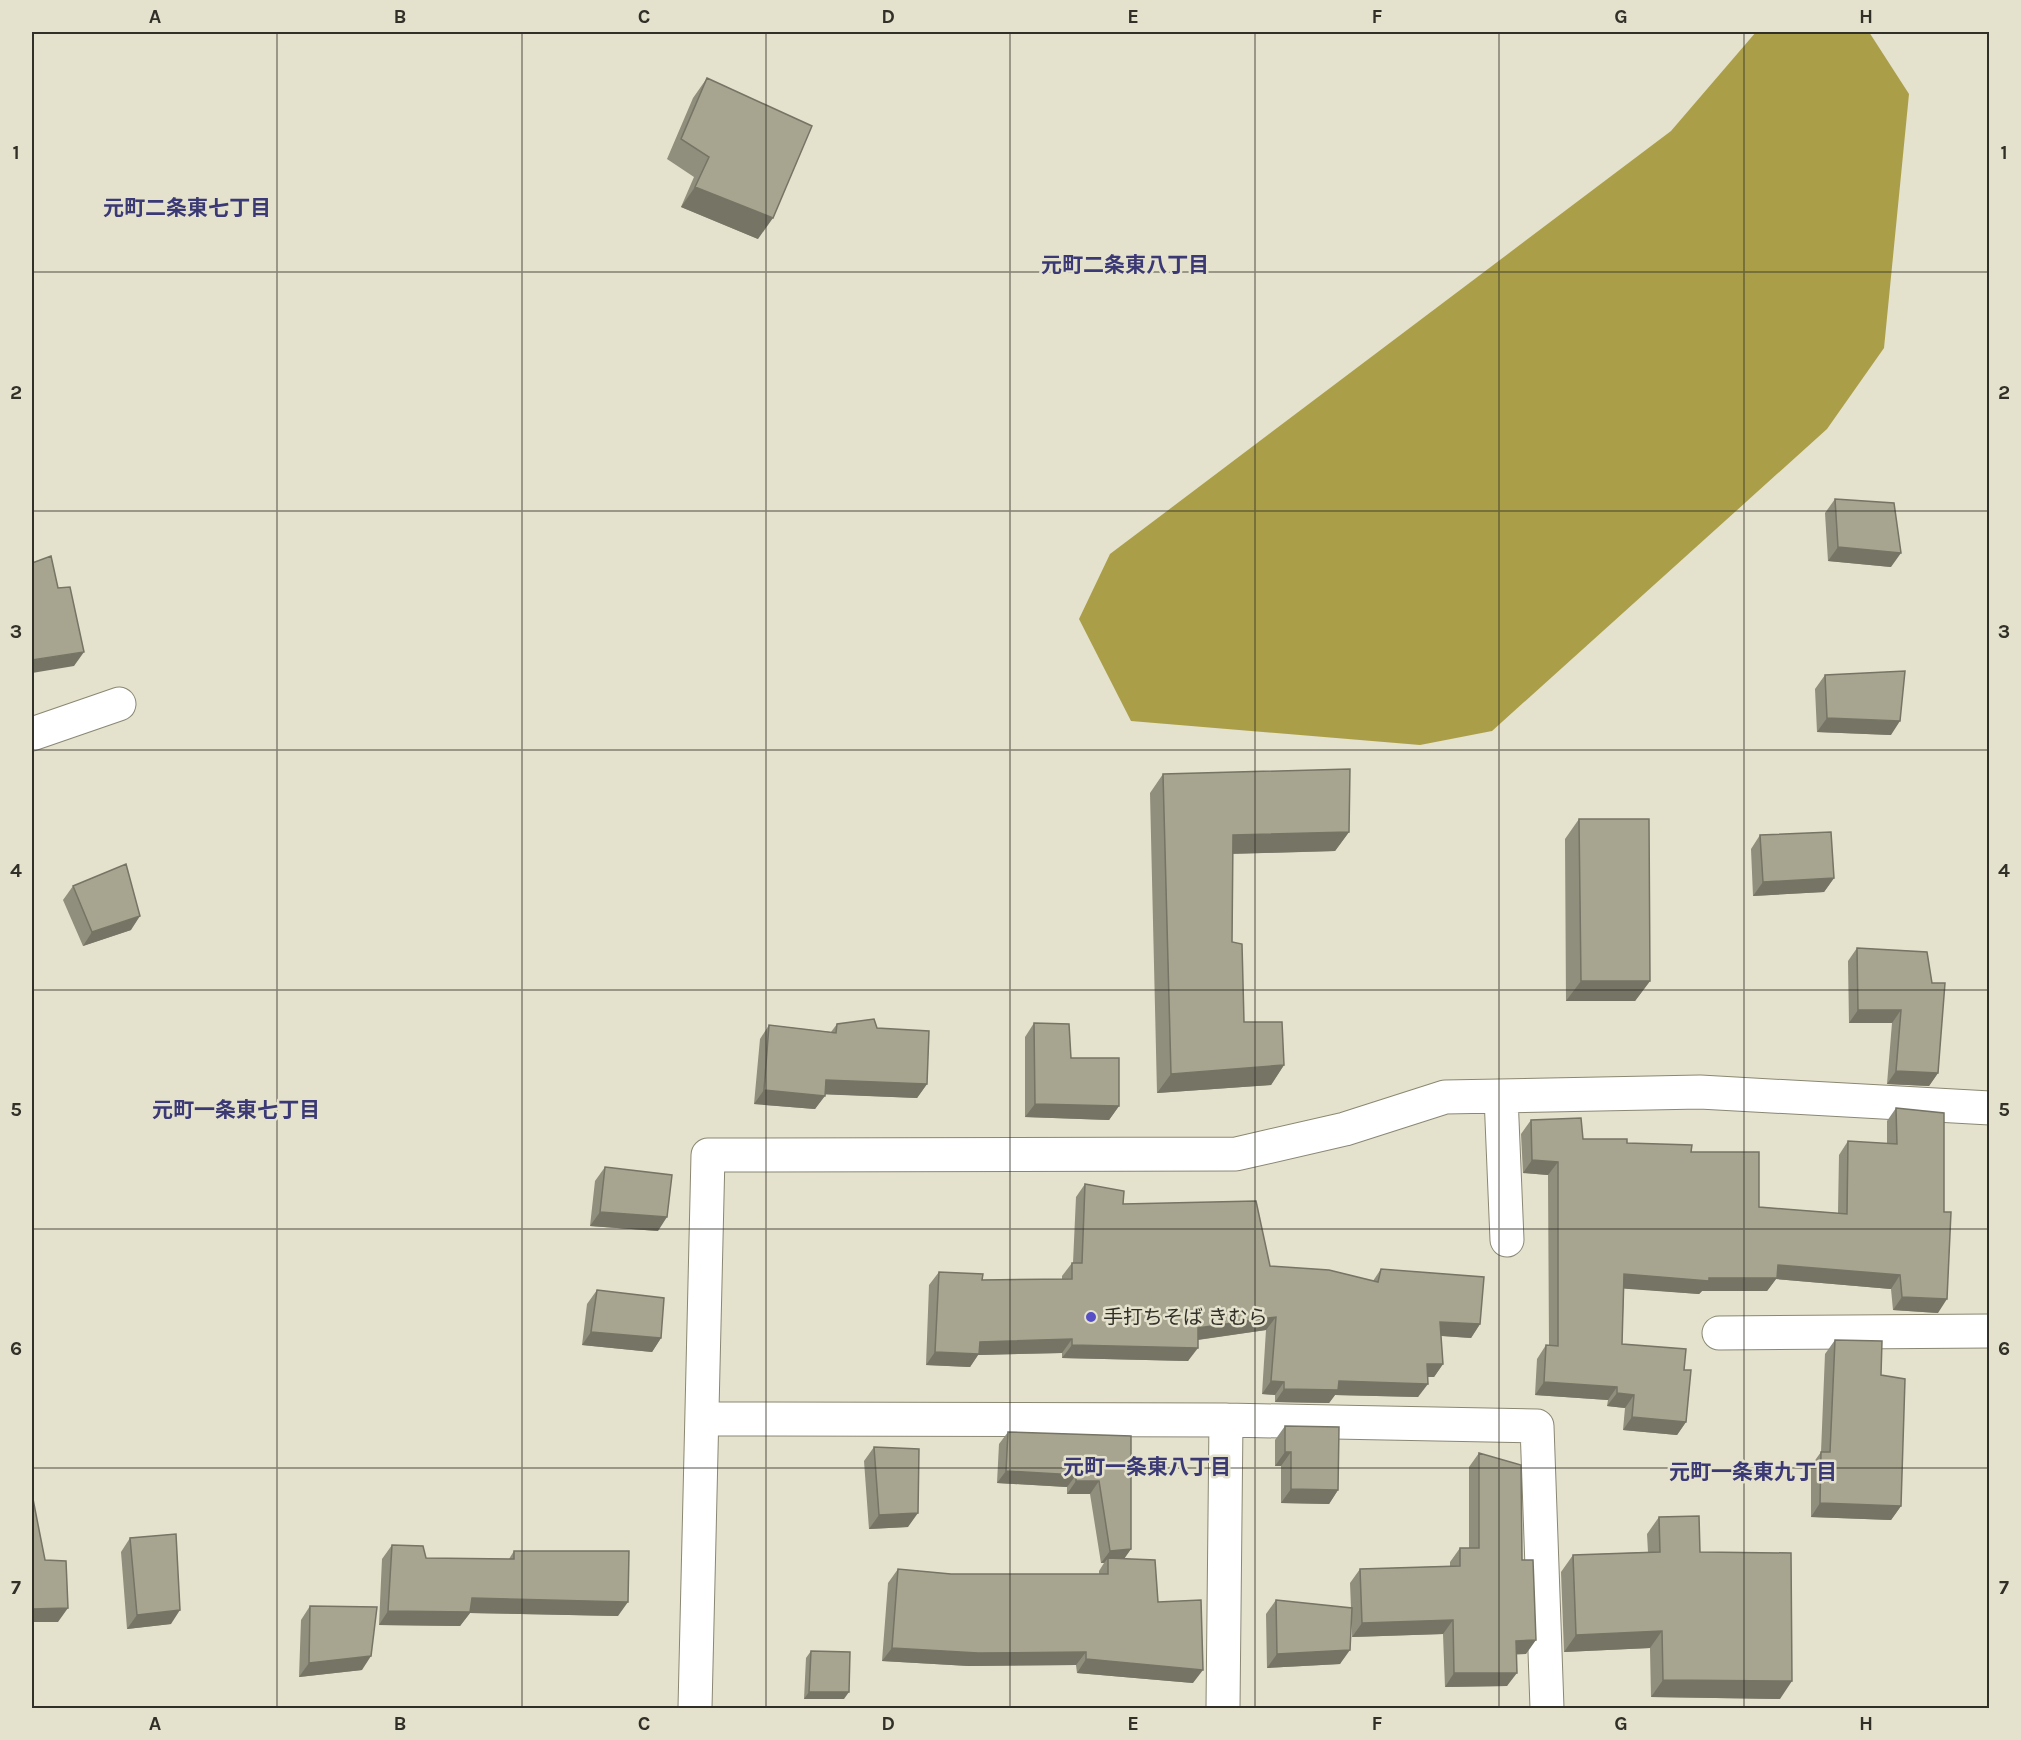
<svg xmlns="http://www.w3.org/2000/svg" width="2021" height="1740" font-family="Karla,'Noto Sans JP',sans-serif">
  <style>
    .forest { fill: #ab9e49 }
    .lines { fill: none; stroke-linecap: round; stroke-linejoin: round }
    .minor-casing { stroke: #8a8773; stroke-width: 35 }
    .minor { stroke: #fff; stroke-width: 33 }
    .wall { fill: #908e7c }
    .shaded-wall { fill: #757465 }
    .building { fill: #a7a590; stroke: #757465; stroke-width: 1.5 }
    .grid { fill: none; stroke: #313028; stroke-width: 1.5; stroke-opacity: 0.55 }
    .poi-dot { fill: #574fc6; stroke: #e4e1cc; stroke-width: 2 }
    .labels { text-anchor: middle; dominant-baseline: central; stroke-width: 5; stroke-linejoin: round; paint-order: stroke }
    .poi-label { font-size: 20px; fill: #313028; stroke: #e4e1cc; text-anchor: start }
    .neighbourhood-label { font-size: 21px; font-weight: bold; fill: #3a3975; stroke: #e4e1cc }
    .neatline { fill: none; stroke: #313028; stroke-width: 2 }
    .grid-label { font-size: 20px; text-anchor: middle; font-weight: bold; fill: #313028 }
  </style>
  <rect width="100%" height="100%" fill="#e4e1cc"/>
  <path class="forest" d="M 1756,32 L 1869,32 L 1909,94 L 1884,348 L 1827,429 L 1492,731 L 1420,745 L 1131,721 L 1079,619 L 1110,554 L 1671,131 Z"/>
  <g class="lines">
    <g class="minor-casing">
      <path id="minor" d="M 32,734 L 119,704
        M 1501,1096 L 1507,1240
        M 1719,1333 L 1990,1331
        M 704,1419 L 1226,1420 L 1537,1426 L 1547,1708
        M 695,1708 L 708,1155 L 1236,1154 L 1345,1129 L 1445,1097 L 1700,1092 L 1990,1108
        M 1223,1708 L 1226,1420"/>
    </g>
    <use href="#minor" class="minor"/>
  </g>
  <path class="wall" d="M 707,78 L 758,239 L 681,207 L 694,177 L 667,159 L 693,98 Z
    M 1835,499 L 1891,567 L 1828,561 L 1825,513 Z
    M 1825,675 L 1891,735 L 1817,732 L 1815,689 Z
    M 1163,774 L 1349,832 L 1335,851 L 1233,854 L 1232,942 L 1244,1022 L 1284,1065 L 1271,1085 L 1157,1093 L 1150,793 Z
    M 1579,819 L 1650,981 L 1635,1001 L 1566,1001 L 1565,839 Z
    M 1760,835 L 1834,878 L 1824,892 L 1753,896 L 1751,849 Z
    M 73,886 L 131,930 L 83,946 L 63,900 Z
    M 1857,948 L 1927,952 L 1938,1073 L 1929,1086 L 1887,1084 L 1892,1023 L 1849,1023 L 1848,961 Z
    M 1034,1023 L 1071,1058 L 1119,1106 L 1109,1120 L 1025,1117 L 1025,1037 Z
    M 837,1024 L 877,1028 L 927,1084 L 917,1098 L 825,1094 L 815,1109 L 754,1104 L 760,1039 L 769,1025 L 831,1032 Z
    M 1896,1108 L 1938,1313 L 1893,1310 L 1891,1289 L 1776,1279 L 1767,1291 L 1702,1291 L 1699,1294 L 1624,1288 L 1622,1344 L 1684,1370 L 1686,1422 L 1677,1435 L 1623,1430 L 1625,1408 L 1607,1406 L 1608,1400 L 1535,1395 L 1537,1359 L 1546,1345 L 1549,1345 L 1548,1175 L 1523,1173 L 1521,1134 L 1531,1120 L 1583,1139 L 1627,1143 L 1691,1152 L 1759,1207 L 1838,1213 L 1839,1155 L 1848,1141 L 1887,1144 L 1887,1121 Z
    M 605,1167 L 658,1231 L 590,1226 L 595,1181 Z
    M 1085,1184 L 1123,1204 L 1270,1266 L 1373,1281 L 1381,1269 L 1480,1324 L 1471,1338 L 1441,1336 L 1443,1364 L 1434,1377 L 1427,1377 L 1418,1397 L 1335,1395 L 1329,1403 L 1275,1402 L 1275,1395 L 1262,1394 L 1266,1330 L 1198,1340 L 1188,1361 L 1062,1358 L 1062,1353 L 978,1355 L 970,1367 L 926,1365 L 929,1285 L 939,1272 L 982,1280 L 1062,1279 L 1062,1276 L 1072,1263 L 1073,1263 L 1076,1197 Z
    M 597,1290 L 661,1338 L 652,1352 L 582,1345 L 587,1304 Z
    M 1835,1340 L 1881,1375 L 1901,1506 L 1891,1520 L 1811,1517 L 1811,1466 L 1821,1452 L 1825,1354 Z
    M 1285,1426 L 1338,1490 L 1329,1504 L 1281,1503 L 1281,1466 L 1275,1466 L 1275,1440 Z
    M 1008,1432 L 1131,1436 L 1131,1549 L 1124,1558 L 1158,1602 L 1193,1683 L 1077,1673 L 1076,1665 L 969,1666 L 882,1661 L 888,1583 L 898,1569 L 951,1574 L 1099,1574 L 1099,1571 L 1104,1563 L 1101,1563 L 1090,1494 L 1067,1494 L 1067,1487 L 997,1483 L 999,1444 Z
    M 874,1447 L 908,1527 L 869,1529 L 864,1461 Z
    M 1479,1453 L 1522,1560 L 1526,1654 L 1516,1654 L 1507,1686 L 1445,1687 L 1443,1634 L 1352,1637 L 1352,1616 L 1340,1664 L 1267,1668 L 1266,1614 L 1276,1600 L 1351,1608 L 1350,1583 L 1360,1569 L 1450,1566 L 1450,1562 L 1460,1548 L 1469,1548 L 1469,1467 Z
    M 1659,1517 L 1700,1552 L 1780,1699 L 1651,1697 L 1650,1648 L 1564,1652 L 1561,1572 L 1573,1555 L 1648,1552 L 1647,1534 Z
    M 130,1538 L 171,1624 L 127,1629 L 121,1552 Z
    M 392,1545 L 426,1558 L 509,1559 L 514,1551 L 618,1616 L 470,1613 L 460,1626 L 379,1625 L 382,1559 Z
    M 310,1606 L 362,1670 L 299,1677 L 301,1620 Z
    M 811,1651 L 844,1699 L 804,1699 L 806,1658 Z"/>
  <path class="shaded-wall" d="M 695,187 L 773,218 L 758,239 L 681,207 Z
    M 1838,547 L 1901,553 L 1891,567 L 1828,561 Z
    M 84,652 L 74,666 L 32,673 L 32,660 Z
    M 1827,718 L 1900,721 L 1891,735 L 1817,732 Z
    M 1349,832 L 1335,851 L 1219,854 L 1233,835 Z
    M 1834,878 L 1824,892 L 1753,896 L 1763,882 Z
    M 140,916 L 131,930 L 83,946 L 92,932 Z
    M 1581,981 L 1650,981 L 1635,1001 L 1566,1001 Z
    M 1858,1010 L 1901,1010 L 1892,1023 L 1849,1023 Z
    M 1284,1065 L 1271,1085 L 1157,1093 L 1171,1074 Z
    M 1896,1071 L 1938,1073 L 1929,1086 L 1887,1084 Z
    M 826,1080 L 927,1084 L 917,1098 L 816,1094 Z
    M 764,1090 L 825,1096 L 815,1109 L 754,1104 Z
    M 1035,1104 L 1119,1106 L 1109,1120 L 1025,1117 Z
    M 1532,1160 L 1558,1162 L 1548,1175 L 1523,1173 Z
    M 600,1212 L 667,1217 L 658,1231 L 590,1226 Z
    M 1778,1265 L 1900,1275 L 1891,1289 L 1776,1279 L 1767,1291 L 1702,1291 L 1699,1294 L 1615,1288 L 1624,1274 L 1709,1278 Z
    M 1902,1297 L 1947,1299 L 1938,1313 L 1893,1310 Z
    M 1276,1317 L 1266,1330 L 1189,1341 L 1198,1328 Z
    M 1440,1322 L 1480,1324 L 1471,1338 L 1430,1335 Z
    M 591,1332 L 661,1338 L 652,1352 L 582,1345 Z
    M 1072,1339 L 1062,1353 L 978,1355 L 970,1367 L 926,1365 L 935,1352 L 980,1342 Z
    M 1072,1345 L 1198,1348 L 1188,1361 L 1062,1358 Z
    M 1427,1364 L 1443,1364 L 1434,1377 L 1418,1377 Z
    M 1271,1381 L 1284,1382 L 1275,1395 L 1262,1394 Z
    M 1339,1381 L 1428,1384 L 1418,1397 L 1335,1395 L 1329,1403 L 1275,1402 L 1284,1389 Z
    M 1544,1382 L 1617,1387 L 1608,1400 L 1535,1395 Z
    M 1617,1393 L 1634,1395 L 1625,1408 L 1607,1406 Z
    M 1632,1417 L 1686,1422 L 1677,1435 L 1623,1430 Z
    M 1285,1452 L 1291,1452 L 1281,1466 L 1275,1466 Z
    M 1006,1471 L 1076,1475 L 1067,1487 L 997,1483 Z
    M 1076,1481 L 1099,1481 L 1090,1494 L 1067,1494 Z
    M 1291,1489 L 1338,1490 L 1329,1504 L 1281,1503 Z
    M 1820,1503 L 1901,1506 L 1891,1520 L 1811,1517 Z
    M 918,1513 L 908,1527 L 869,1529 L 879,1515 Z
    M 1131,1549 L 1122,1562 L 1108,1558 L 1104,1563 L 1101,1563 L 1110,1551 Z
    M 472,1598 L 628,1602 L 618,1616 L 470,1613 L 460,1626 L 379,1625 L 388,1611 Z
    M 68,1608 L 58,1622 L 32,1622 L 32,1609 Z
    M 180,1610 L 171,1624 L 127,1629 L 137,1615 Z
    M 1453,1620 L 1443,1634 L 1352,1637 L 1362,1623 Z
    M 1662,1631 L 1650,1648 L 1564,1652 L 1576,1635 Z
    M 1536,1640 L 1526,1654 L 1506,1655 L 1516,1641 Z
    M 892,1648 L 1086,1652 L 1076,1665 L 969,1666 L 882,1661 Z
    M 1350,1650 L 1340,1664 L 1267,1668 L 1277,1654 Z
    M 371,1656 L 362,1670 L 299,1677 L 309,1663 Z
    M 1086,1659 L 1203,1670 L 1193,1683 L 1077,1673 Z
    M 1454,1673 L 1517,1673 L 1507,1686 L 1445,1687 Z
    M 1663,1680 L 1792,1681 L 1780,1699 L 1651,1697 Z
    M 809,1692 L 849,1692 L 844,1699 L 804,1699 Z"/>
  <path class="building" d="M 707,78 L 812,126 L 773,218 L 695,187 L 709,157 L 681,139 Z
    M 1835,499 L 1894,503 L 1901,553 L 1838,547 Z
    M 51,556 L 58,588 L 70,587 L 84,652 L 32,660 L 32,563 Z
    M 1905,671 L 1900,721 L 1827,718 L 1825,675 Z
    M 1350,769 L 1349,832 L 1233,835 L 1232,942 L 1242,944 L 1244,1022 L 1282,1022 L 1284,1065 L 1171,1074 L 1163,774 Z
    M 1579,819 L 1649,819 L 1650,981 L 1581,981 Z
    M 1831,832 L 1834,878 L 1763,882 L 1760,835 Z
    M 126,864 L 140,916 L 92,932 L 73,886 Z
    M 1857,948 L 1927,952 L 1932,983 L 1945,983 L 1938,1073 L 1896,1071 L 1901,1010 L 1858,1010 Z
    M 874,1019 L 877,1028 L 929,1031 L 927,1084 L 826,1080 L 825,1096 L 764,1090 L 769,1025 L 836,1033 L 837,1024 Z
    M 1034,1023 L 1069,1024 L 1071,1058 L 1119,1058 L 1119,1106 L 1035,1104 Z
    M 1896,1108 L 1944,1113 L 1944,1212 L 1951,1212 L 1947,1299 L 1902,1297 L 1900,1275 L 1778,1265 L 1777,1278 L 1709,1278 L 1709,1281 L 1624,1274 L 1622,1344 L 1686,1349 L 1684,1370 L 1691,1370 L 1686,1422 L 1632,1417 L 1634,1395 L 1617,1393 L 1617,1387 L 1544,1382 L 1546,1345 L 1558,1346 L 1558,1162 L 1532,1160 L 1531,1120 L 1581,1118 L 1583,1139 L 1627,1139 L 1627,1143 L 1692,1145 L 1691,1152 L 1759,1152 L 1759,1207 L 1847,1214 L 1848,1141 L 1897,1144 Z
    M 605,1167 L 672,1175 L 667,1217 L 600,1212 Z
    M 1085,1184 L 1124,1191 L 1123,1204 L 1256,1201 L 1270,1266 L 1329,1270 L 1378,1282 L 1381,1269 L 1484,1277 L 1480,1324 L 1440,1322 L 1443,1364 L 1427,1364 L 1428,1384 L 1339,1381 L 1338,1390 L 1284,1389 L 1284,1382 L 1271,1381 L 1276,1317 L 1198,1328 L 1198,1348 L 1072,1345 L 1072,1339 L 980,1342 L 979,1354 L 935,1352 L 939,1272 L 983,1274 L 982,1280 L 1072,1279 L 1072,1263 L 1082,1263 Z
    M 597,1290 L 664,1298 L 661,1338 L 591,1332 Z
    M 1835,1340 L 1882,1341 L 1881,1375 L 1905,1379 L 1901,1506 L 1820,1503 L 1821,1452 L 1830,1452 Z
    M 1285,1426 L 1339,1427 L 1338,1490 L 1291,1489 L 1291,1452 L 1285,1452 Z
    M 1008,1432 L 1131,1436 L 1131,1549 L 1110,1551 L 1099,1481 L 1076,1481 L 1076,1475 L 1006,1471 Z
    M 874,1447 L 919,1449 L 918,1513 L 879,1515 Z
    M 1479,1453 L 1521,1465 L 1522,1560 L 1533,1560 L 1536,1640 L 1516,1641 L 1517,1673 L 1454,1673 L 1453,1620 L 1362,1623 L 1360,1569 L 1460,1566 L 1460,1548 L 1479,1548 Z
    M 32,1494 L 45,1560 L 66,1561 L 68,1608 L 32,1609 Z
    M 1699,1516 L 1700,1552 L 1791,1553 L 1792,1681 L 1663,1680 L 1662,1631 L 1576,1635 L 1573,1555 L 1660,1552 L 1659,1517 Z
    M 176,1534 L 180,1610 L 137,1615 L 130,1538 Z
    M 392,1545 L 423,1546 L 426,1558 L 514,1559 L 514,1551 L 629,1551 L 628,1602 L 472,1598 L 470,1612 L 388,1611 Z
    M 1108,1558 L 1155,1560 L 1158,1602 L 1201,1600 L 1203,1670 L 1086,1659 L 1086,1652 L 978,1653 L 892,1648 L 898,1569 L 951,1574 L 1108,1574 Z
    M 1276,1600 L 1352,1608 L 1350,1650 L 1277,1654 Z
    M 310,1606 L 377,1607 L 371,1656 L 309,1663 Z
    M 811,1651 L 850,1652 L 849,1692 L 809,1692 Z"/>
  <path class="grid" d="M 277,32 L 277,1708M 522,32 L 522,1708M 766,32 L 766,1708M 1010,32 L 1010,1708M 1255,32 L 1255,1708M 1499,32 L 1499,1708M 1744,32 L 1744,1708M 32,272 L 1990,272M 32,511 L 1990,511M 32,750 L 1990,750M 32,990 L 1990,990M 32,1229 L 1990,1229M 32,1468 L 1990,1468"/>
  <circle class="poi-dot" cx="1091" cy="1317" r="6"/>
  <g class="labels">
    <g class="poi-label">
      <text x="1103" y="1317">手打ちそば きむら</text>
    </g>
    <g class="neighbourhood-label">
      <text x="187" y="208">元町二条東七丁目</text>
      <text x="1125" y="265">元町二条東八丁目</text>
      <text x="236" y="1110">元町一条東七丁目</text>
      <text x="1147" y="1467">元町一条東八丁目</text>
      <text x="1753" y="1472">元町一条東九丁目</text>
    </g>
  </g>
  <rect width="2021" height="1740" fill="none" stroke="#e4e1cc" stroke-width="66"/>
  <rect x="33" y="33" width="1955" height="1674" class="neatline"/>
  <g class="grid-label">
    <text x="155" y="23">A</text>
    <text x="400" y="23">B</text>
    <text x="644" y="23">C</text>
    <text x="888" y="23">D</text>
    <text x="1133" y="23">E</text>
    <text x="1377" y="23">F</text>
    <text x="1621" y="23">G</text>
    <text x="1866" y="23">H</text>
    <text x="16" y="159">1</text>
    <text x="2004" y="159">1</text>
    <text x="16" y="399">2</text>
    <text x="2004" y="399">2</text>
    <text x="16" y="638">3</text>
    <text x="2004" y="638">3</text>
    <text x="16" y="877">4</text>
    <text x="2004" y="877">4</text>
    <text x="16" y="1116">5</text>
    <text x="2004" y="1116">5</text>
    <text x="16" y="1355">6</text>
    <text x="2004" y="1355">6</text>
    <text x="16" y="1594">7</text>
    <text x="2004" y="1594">7</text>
    <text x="155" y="1730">A</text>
    <text x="400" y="1730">B</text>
    <text x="644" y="1730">C</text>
    <text x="888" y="1730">D</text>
    <text x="1133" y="1730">E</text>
    <text x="1377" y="1730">F</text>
    <text x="1621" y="1730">G</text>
    <text x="1866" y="1730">H</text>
  </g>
</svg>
